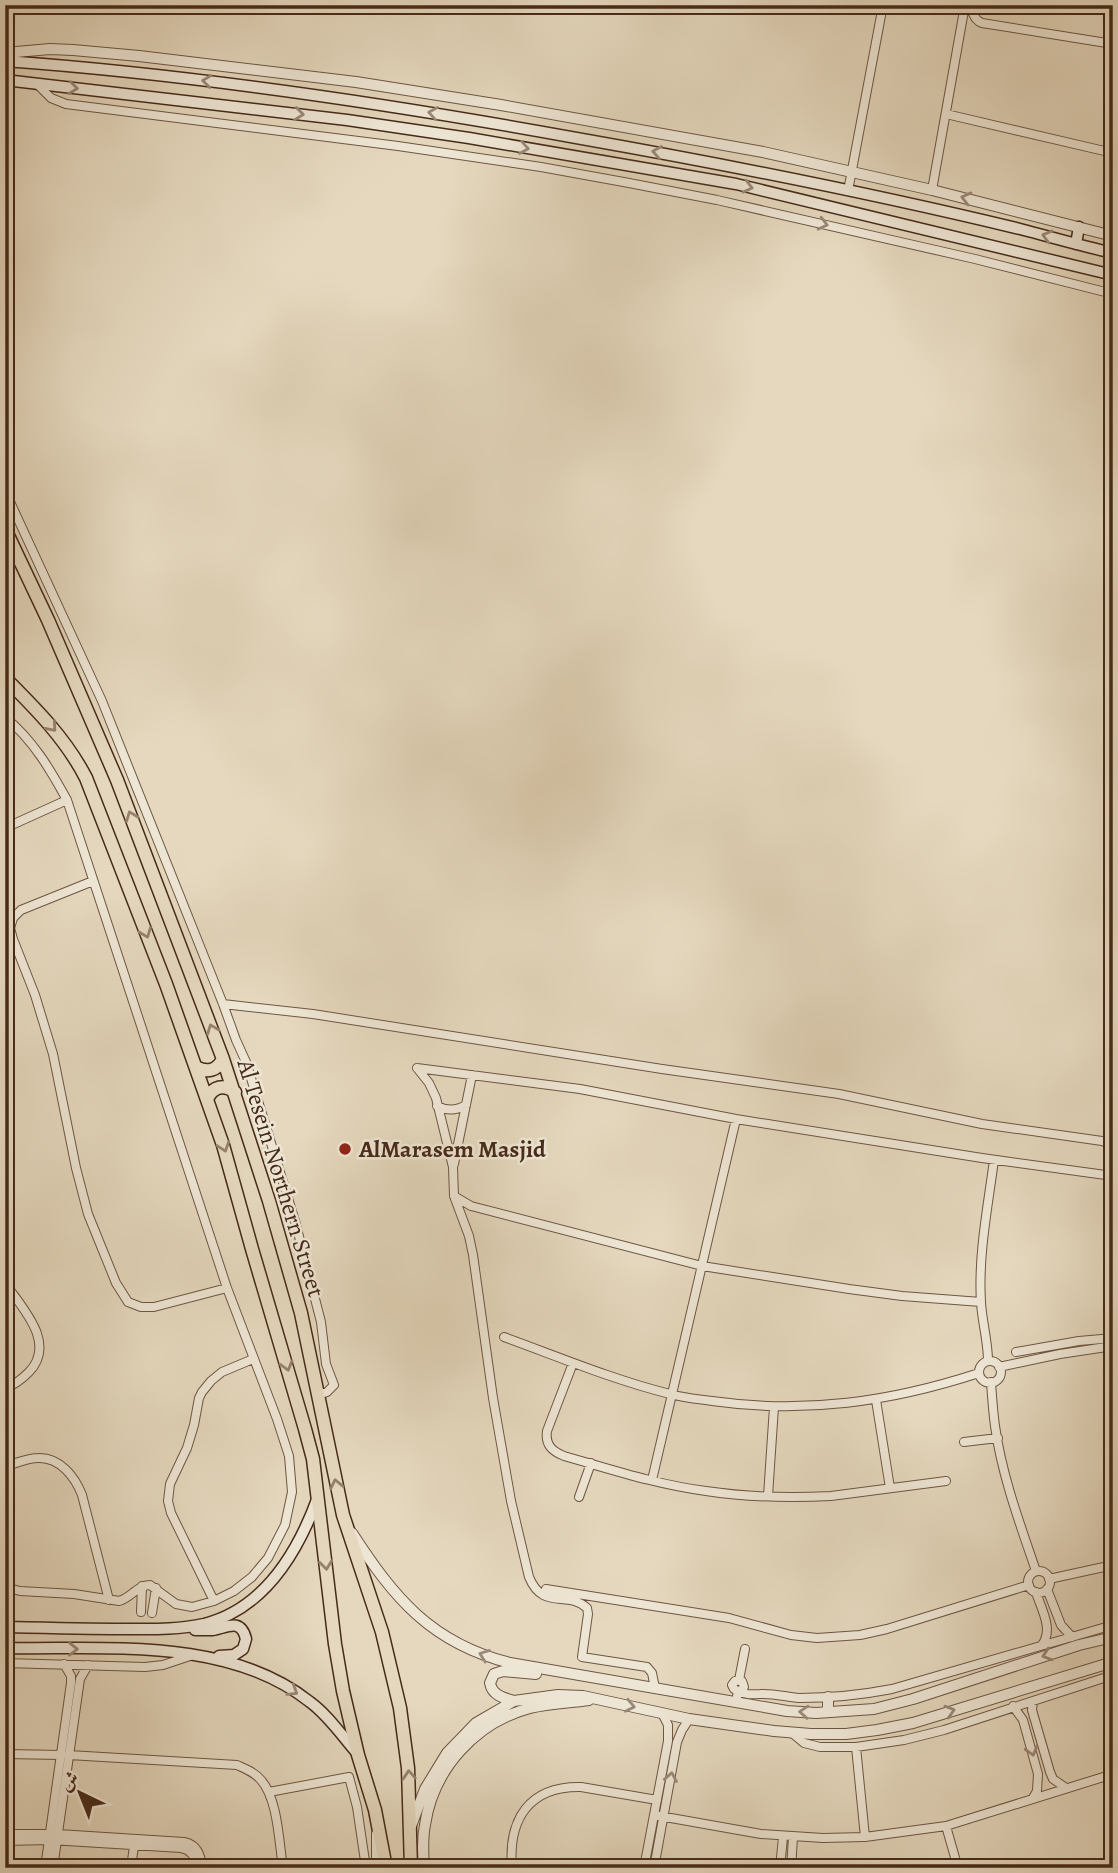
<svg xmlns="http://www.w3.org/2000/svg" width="1118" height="1873" font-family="Alegreya,Amiri,serif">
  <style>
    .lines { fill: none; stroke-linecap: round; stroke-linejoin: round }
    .minor-casing { stroke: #6e5643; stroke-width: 10 }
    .tertiary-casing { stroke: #6e5643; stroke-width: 12 }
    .secondary-casing { stroke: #462a1a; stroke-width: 13 }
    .primary-casing { stroke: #462a1a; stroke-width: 15 }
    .minor { stroke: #eee6d5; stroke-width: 8 }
    .tertiary { stroke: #eee6d5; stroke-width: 10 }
    .secondary { stroke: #eee6d5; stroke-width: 10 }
    .primary { stroke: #e5d8be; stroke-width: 12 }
    .oneway { stroke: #9a8878 }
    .oneway2 { stroke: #96816c }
    .poi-dot { fill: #8f2418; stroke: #eee6d5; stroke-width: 2.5 }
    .labels { text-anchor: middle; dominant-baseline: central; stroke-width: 5; stroke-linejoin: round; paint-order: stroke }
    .poi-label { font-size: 24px; font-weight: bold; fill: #462a1a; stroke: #eee6d5; text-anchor: start }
    .street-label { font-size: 24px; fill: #462a1a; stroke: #eee6d5 }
  </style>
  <rect width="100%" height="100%" fill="#e5d8be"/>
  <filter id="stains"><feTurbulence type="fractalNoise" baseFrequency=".00286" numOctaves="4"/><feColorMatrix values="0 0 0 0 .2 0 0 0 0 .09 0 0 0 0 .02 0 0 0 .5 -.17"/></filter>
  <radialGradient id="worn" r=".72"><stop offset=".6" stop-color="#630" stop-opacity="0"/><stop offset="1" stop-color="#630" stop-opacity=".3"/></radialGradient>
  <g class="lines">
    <g class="minor-casing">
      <path id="minor" d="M 967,5 C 974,11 973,20 982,23 L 1113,44
        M 37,84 L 51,98 L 66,104 L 398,146 L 541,167 L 629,183 L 717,200 L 975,259 L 1113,294
        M 946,114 L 1113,153
        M 1108,151 L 1113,124
        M 932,190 L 965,5
        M 848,191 L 883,5
        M 5,491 L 102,701 L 223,1004 L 236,1040 L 246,1062 L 295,1221 L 321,1322 L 326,1364 L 334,1385 L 327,1392 L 318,1395
        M 5,717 C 33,740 50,769 67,800 L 227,1288 L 277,1419 L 289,1456 L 292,1492 L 285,1525 L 268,1558 L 252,1577 L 234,1591 L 214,1601 L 192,1607 L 176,1604 L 150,1585 C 137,1585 131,1598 119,1601 L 74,1594 L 20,1591 L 5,1587
        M 5,828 L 67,800
        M 93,881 L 21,910 L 13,918 L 10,928 L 13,939 L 35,995 L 53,1054 L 76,1168 L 88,1214 L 116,1283 L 128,1302 L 141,1307 L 154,1307 L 227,1288
        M 223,1004 L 313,1014 L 662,1069 L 839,1094 L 982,1124 L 1102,1141 L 1113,1145
        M 417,1068 L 429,1083 L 436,1098 L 453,1167 L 454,1196 L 469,1236 L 473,1255 L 493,1398 L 511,1501 L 529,1577 C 543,1611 567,1590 587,1608 L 588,1614 L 582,1657 L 647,1667 L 652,1673 L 655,1688
        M 417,1068 L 580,1089 L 736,1119 L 982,1158 L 1113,1176
        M 437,1106 C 447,1111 456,1111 466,1105
        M 454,1164 L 472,1075
        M 454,1196 L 471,1206 L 702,1266 L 849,1289 L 902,1296 L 981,1302
        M 5,1283 C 22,1308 57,1343 29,1372 C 22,1379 15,1385 5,1388
        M 504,1337 C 559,1357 614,1380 670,1394 C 684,1398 698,1399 712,1401 C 805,1414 890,1402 979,1373
        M 1016,1352 L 1079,1341 L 1113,1338
        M 988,1361 C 988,1341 982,1322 981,1302 C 978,1255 988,1206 994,1160
        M979 1372a11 11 0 1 1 22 0a11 11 0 1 1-22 0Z
        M 573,1363 L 547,1431 C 545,1445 552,1451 564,1456 C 610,1469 658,1485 706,1491 C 746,1497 791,1498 831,1496 L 946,1481
        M 999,1367 L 1060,1354 L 1113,1346
        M 991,1382 C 992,1397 993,1411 995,1426 C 1002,1476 1020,1524 1036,1571
        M 876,1400 L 890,1488
        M 964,1442 L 998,1438
        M 5,1466 C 15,1464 27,1458 38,1458 C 60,1457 75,1477 82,1495 L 109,1600
        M 652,1480 L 736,1119
        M 768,1496 L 774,1407
        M 579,1497 L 591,1463
        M1028 1582a11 11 0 1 1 22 0a11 11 0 1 1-22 0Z
        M 1049,1579 L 1113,1565
        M 546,1589 L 729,1618 L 791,1635 L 817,1638 L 860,1635 L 887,1629 L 1029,1585
        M 1047,1589 L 1061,1625 L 1072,1637
        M 1036,1592 C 1041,1609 1054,1629 1042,1645
        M 214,1601 L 171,1513 L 168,1501 L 170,1484 L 187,1448 L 194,1425 L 199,1398 L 202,1392 L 211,1381 L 222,1372 L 253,1359
        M 141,1612 L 142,1586
        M 152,1613 L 156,1588
        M 5,1663 L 145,1667 L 163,1665 L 193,1655
        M 739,1680 L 745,1649
        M 740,1691 C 748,1696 752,1694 760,1694 C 773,1693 786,1697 799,1698 C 830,1698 861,1695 892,1689 L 1113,1625
        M 1033,1701 L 1032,1710 L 1050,1772 L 1053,1779 L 1066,1788
        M 736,1702 L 738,1691 L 742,1690 L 744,1687 L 742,1681 L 739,1680 L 735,1681 L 732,1685 L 734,1689 L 738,1691
        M 1013,1706 L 1023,1720 L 1038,1774 L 1037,1791 L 1033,1798
        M 792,1733 L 804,1743 L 820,1747 L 856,1747 L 904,1740 L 944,1730 L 1113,1675
        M 856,1747 L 865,1837
        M 5,1754 L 62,1755
        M 69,1755 L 237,1765 C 246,1769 254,1772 261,1780 C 278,1799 279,1843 283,1868
        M 269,1792 L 349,1777 L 357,1807 L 366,1868
        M 654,1815 L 761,1834 L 823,1838 L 865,1837 L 946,1826 L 1113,1774
        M 946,1826 L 958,1868
        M 5,1834 L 58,1834 L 184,1842 C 198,1845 200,1855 203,1868
        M 5,1841 L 50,1840 L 181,1848 C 192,1850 195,1857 197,1868
        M 45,1868 L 71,1683 L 71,1676 L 64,1664
        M 53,1868 L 80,1679 L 88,1665
        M 131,1868 L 134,1846
        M 376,1868 L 376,1834
        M 512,1868 C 508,1819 529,1786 581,1787 L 657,1800
        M 644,1868 L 668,1741 L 668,1725 L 662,1713
        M 654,1868 L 677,1742 L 682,1730 L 689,1719
        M 780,1868 L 783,1837
        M 791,1868 L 793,1838
        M 1099,1868 L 1113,1862"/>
    </g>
    <g class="tertiary-casing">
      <path id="tertiary" d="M 5,53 L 50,49 L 73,50 L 139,56 L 356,82 L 501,105 L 763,152 L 932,190 L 1113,236
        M 352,1533 C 394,1598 431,1643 510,1663 L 787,1711 L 816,1713 L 874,1709 L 913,1699 L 1079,1645 L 1113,1637
        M 828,1697 L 828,1712
        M 514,1701 C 503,1698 492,1695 490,1683 L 494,1674 L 503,1671 L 536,1674
        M 411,1826 L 425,1789 L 447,1753 L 476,1723 L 514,1701 L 558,1695 L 583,1696 L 689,1719 L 774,1731 L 811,1734 L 846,1734 L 877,1730 L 913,1723 L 1113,1662
        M 424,1868 C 423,1853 422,1839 425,1825 C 433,1769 476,1722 530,1708 C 550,1703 569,1703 589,1700"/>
    </g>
    <g class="secondary-casing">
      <path id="secondary" d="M 5,61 C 199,75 391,104 582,139 C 729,165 875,194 1020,229 C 1051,237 1082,246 1113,253
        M 5,80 L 347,120 L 469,138 L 736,184 L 1113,275
        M 1076,244 L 1079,227
        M 5,1627 C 45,1628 84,1629 124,1629 C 151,1629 177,1630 204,1624 C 264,1609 298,1552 318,1497
        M 195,1630 C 201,1630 207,1630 213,1630 C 228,1627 241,1618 246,1639 L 243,1649 L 234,1655 L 219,1656
        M 5,1648 C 105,1650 227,1636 310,1702 C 329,1716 342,1736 357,1753"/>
    </g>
    <g class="primary-casing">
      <path id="primary" d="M 5,529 L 48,620 L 117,780 L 223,1059 L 269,1201 L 301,1313 L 343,1515 L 382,1632 L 400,1708 L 408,1768 L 411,1868
        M 5,678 C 36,709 66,739 86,778 L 166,984 L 223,1145 L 252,1249 L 305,1429 L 313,1459 L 335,1644 L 343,1691 L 358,1755 L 375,1810 L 386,1868
        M 196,1067 C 207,1073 217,1071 223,1059
        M 207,1099 C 213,1086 224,1084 235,1092"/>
    </g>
    <use href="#minor" class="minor"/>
    <use href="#tertiary" class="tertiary"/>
    <use href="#secondary" class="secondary"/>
    <use href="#primary" class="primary"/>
  </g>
  <defs><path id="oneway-chevron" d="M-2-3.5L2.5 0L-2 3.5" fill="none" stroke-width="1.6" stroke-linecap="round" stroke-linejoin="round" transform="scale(1.75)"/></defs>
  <g class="oneway">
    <use href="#oneway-chevron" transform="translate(207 81) rotate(-173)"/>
    <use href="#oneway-chevron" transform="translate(73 88) rotate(7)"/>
    <use href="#oneway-chevron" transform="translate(433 113) rotate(-171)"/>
    <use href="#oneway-chevron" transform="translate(299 114) rotate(7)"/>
    <use href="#oneway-chevron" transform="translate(524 148) rotate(10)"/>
    <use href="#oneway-chevron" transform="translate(657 152) rotate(-170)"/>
    <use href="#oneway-chevron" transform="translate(748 187) rotate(14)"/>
    <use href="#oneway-chevron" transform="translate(966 198) rotate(-166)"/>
    <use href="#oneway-chevron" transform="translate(823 224) rotate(14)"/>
    <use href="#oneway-chevron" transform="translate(1047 236) rotate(-165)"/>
    <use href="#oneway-chevron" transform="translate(73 1649) rotate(1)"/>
    <use href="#oneway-chevron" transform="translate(484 1655) rotate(-160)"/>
    <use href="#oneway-chevron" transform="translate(1047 1655) rotate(162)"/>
    <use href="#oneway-chevron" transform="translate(293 1691) rotate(32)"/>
    <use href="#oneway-chevron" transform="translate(630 1706) rotate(12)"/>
    <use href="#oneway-chevron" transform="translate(950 1711) rotate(-17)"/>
    <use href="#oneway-chevron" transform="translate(804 1712) rotate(-176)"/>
    <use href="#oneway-chevron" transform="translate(1032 1751) rotate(74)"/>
    <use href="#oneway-chevron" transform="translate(671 1777) rotate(-80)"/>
  </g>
  <g class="oneway2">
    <use href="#oneway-chevron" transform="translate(52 727) rotate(49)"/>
    <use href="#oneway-chevron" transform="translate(131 816) rotate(-111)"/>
    <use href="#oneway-chevron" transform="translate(146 933) rotate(69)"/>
    <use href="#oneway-chevron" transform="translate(212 1029) rotate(-111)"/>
    <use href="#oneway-chevron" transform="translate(224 1147) rotate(72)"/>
    <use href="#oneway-chevron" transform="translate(287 1366) rotate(74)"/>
    <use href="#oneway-chevron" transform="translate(336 1484) rotate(-102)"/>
    <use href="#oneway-chevron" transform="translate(326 1565) rotate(83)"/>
    <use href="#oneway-chevron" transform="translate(409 1775) rotate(-94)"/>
  </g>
  <circle class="poi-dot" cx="345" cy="1149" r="7"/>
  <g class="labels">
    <g class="poi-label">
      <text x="359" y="1149">AlMarasem Masjid</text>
    </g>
    <g class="street-label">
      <text transform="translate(281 1178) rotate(73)">Al Tesein Northern Street</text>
    </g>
  </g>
  <rect width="1118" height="1873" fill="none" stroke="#e5d8be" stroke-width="28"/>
  <rect x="7" y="7" width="1104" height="1859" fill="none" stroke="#462a1a" stroke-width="3.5"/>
  <rect x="14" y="14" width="1090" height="1845" fill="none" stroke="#462a1a" stroke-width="2"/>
  <g transform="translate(80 1793) rotate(317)" stroke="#eee6d5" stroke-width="5" paint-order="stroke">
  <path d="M0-5L12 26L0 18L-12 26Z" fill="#462a1a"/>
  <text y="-10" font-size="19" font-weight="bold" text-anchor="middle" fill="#462a1a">ش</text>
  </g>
  <rect width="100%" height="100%" filter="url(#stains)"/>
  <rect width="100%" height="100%" fill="url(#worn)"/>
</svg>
